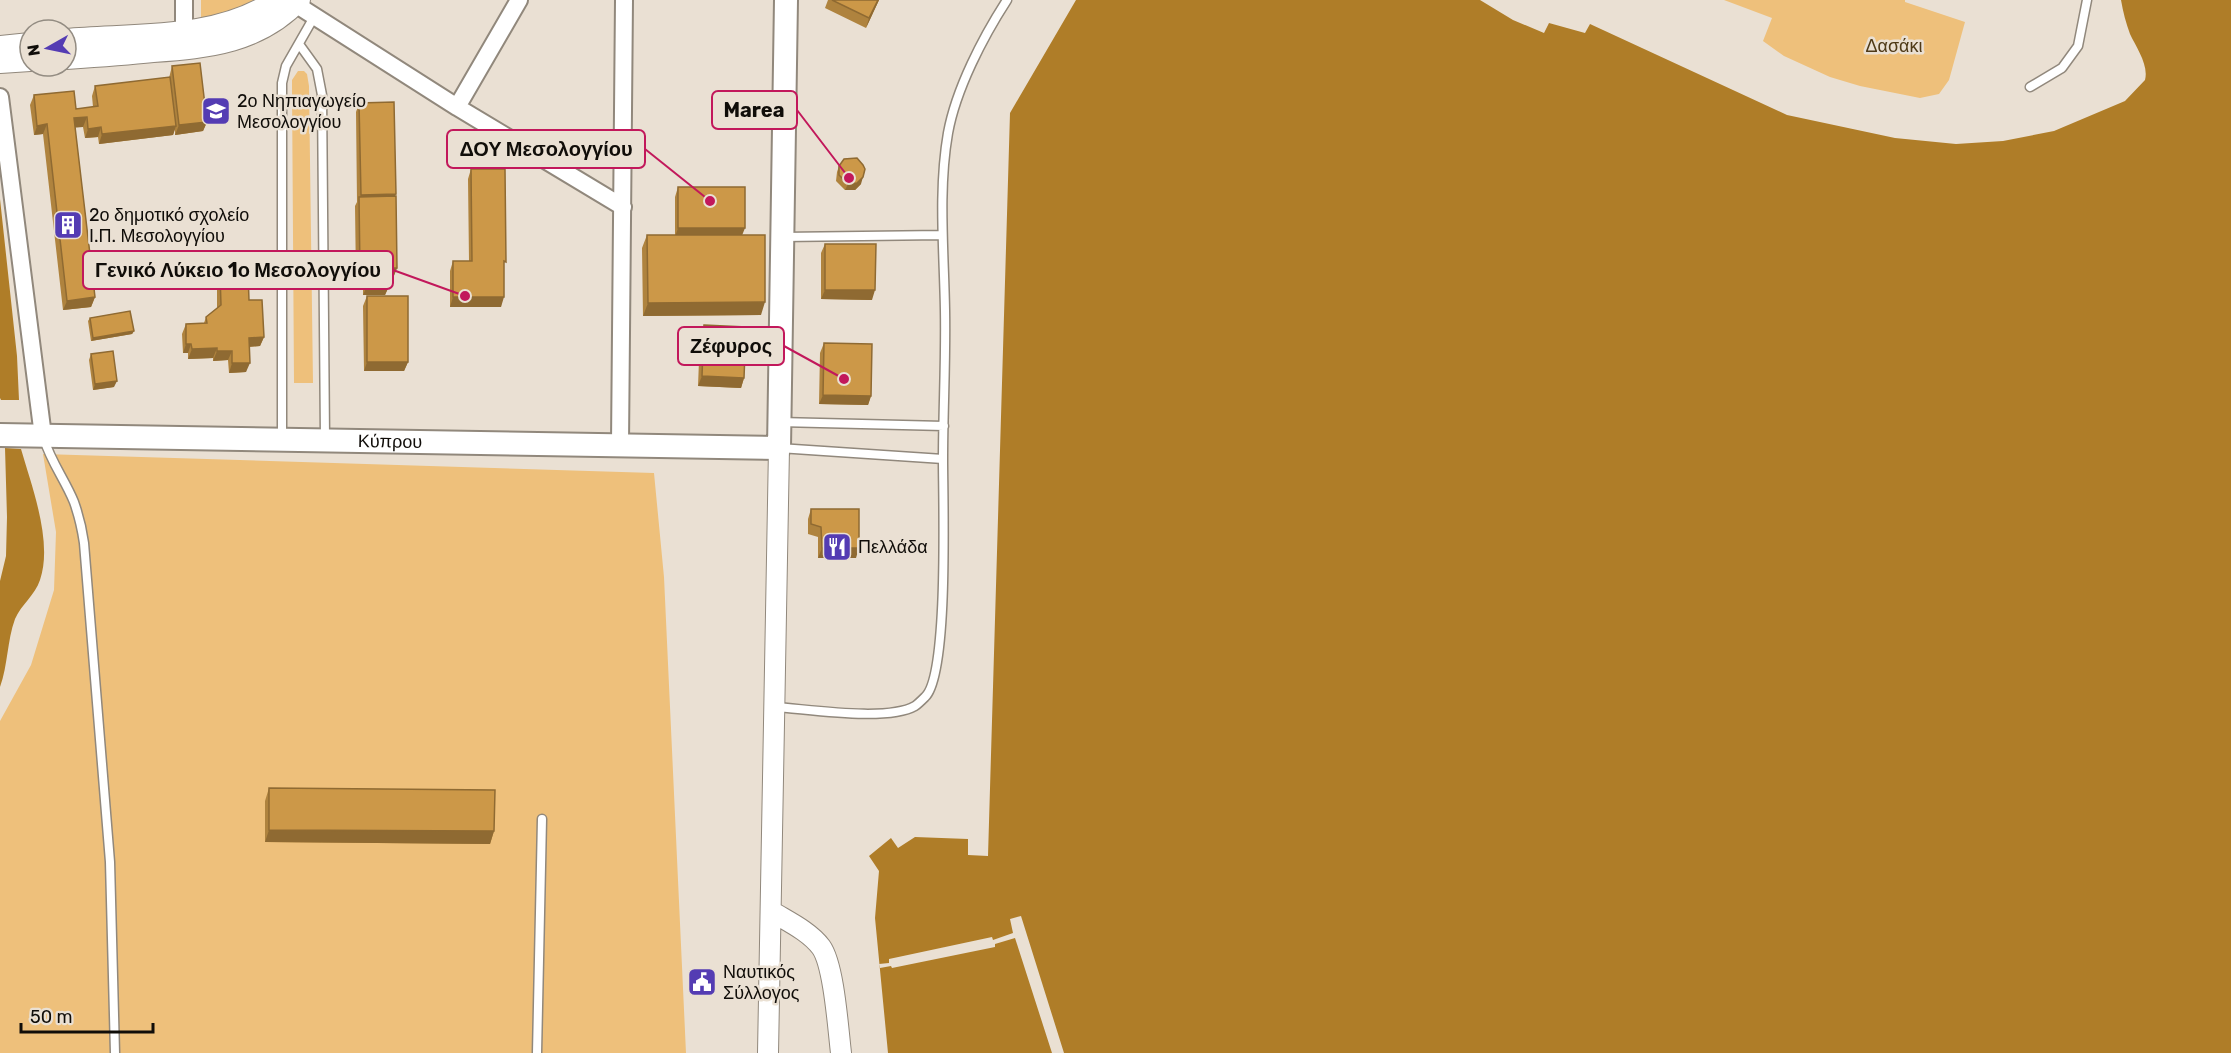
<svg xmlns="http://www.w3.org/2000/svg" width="2231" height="1053" font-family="Rubik,sans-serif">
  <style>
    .green { fill: #eec07b }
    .water { fill: #af7d28 }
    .pier { fill: #eae0d3 }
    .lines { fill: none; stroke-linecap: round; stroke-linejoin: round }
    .service-casing { stroke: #91887c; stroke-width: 11 }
    .minor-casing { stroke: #91887c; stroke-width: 20 }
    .tertiary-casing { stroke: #91887c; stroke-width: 22 }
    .secondary-casing { stroke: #91887c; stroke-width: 26 }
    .service { stroke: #fff; stroke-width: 8 }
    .minor { stroke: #fff; stroke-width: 16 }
    .tertiary { stroke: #fff; stroke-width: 20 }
    .secondary { stroke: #fff; stroke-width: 22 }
    .wall { fill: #af833e }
    .shaded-wall { fill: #8f6a32 }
    .building { fill: #cc9848; stroke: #8f6a32; stroke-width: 1.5 }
    .labels { text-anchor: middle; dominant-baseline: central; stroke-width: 5; stroke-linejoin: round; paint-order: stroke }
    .park-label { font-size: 18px; fill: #4f3a17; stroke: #eae0d3 }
    .poi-label { font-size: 18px; fill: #100d09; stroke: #eae0d3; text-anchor: start }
    .street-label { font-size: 18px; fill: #100d09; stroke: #eae0d3 }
    .leader { fill: none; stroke: #c2185b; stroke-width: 2 }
    .callout-dot { fill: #c2185b; stroke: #eae0d3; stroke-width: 2 }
    .callout { fill: #eae0d3; stroke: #c2185b; stroke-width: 2 }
    .callout-label { font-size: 20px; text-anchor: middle; font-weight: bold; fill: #100d09 }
  </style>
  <rect width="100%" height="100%" fill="#eae0d3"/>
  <path class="green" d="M 201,0 L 258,0 L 243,10 L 201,19 Z
    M 1724,0 L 1905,0 L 1905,2 L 1965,22 L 1949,80 L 1939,94 L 1920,98 L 1860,86 L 1830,77 L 1784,56 L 1763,41 L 1772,18 Z
    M 298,71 L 304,71 L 307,74 L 309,86 L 313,383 L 294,383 L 292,87 L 292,80 Z
    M 43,454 L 654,473 L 664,577 L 686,1053 L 0,1053 L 0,721 L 31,665 L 54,590 L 56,532 Z"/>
  <path class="water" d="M 1076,0 L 1480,0 L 1513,20 L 1544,33 L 1549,23 L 1585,33 L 1590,24 L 1787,115 L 1895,138 L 1956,144 L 2003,141 L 2054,131 L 2125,101 L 2145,80 C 2149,65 2136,47 2130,34 C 2126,23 2123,12 2121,0 L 2231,0 L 2231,1053 L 888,1053 L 875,918 L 879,871 L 869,856 L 891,838 L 898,848 L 915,837 L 968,839 L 968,855 L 988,856 L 1010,113 Z
    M 0,199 L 17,356 L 19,400 L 1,400 L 0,398 Z
    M 5,448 L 21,449 C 32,487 53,542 40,580 C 35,595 21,605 15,619 C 7,641 8,665 0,687 L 0,581 L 6,556 L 7,517 Z"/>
  <path class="pier" d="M 1021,916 L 1064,1053 L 1052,1053 L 1015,938 L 995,944 L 995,947 L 892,968 L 891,966 L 880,968 L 879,964 L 889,963 L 889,959 L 992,937 L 993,940 L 1013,933 L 1010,919 Z"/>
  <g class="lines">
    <g class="service-casing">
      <path id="service" d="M 299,44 L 317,69 L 322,95 L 325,439
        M 2030,87 L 2062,68 L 2078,46 L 2087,0
        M 782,237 L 942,235
        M 779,422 L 944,426
        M 44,439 C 51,462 65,480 74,502 C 79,516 82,529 84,543 L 110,862 L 115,1053
        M 282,439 L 282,83 L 286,66 L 314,17
        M 779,448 L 943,459
        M 775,707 C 808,709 887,722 915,706 C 918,704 922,700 925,697 C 949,675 943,499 943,460 C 943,410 946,360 945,310 C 944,251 938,190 948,133 C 956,89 983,37 1007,0
        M 537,1053 L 542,819"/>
    </g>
    <g class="minor-casing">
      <path id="minor" d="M 184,0 L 184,30
        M 289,0 L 457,107 L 623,207
        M 0,97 L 43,436
        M 457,107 L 519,0
        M 620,444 L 624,0"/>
    </g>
    <g class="tertiary-casing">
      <path id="tertiary" d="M 66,39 C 134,33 216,40 275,0
        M 0,46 L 30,43
        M 66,59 C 95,57 124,55 153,52 C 209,48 260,43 300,0
        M 0,63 L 30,61
        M 771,911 C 787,921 809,931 821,947 C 834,965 838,1028 841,1053
        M 768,1053 L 779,448"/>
    </g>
    <g class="secondary-casing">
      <g id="secondary">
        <path id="s1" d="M 0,435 L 779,448 L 786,0"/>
      </g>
    </g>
    <use href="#service" class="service"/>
    <use href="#minor" class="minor"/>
    <use href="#tertiary" class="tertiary"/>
    <use href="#secondary" class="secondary"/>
  </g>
  <path class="wall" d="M 828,0 L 879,0 L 866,28 L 825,8 Z
    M 172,66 L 207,122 L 203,131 L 175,135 L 175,129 L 173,135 L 99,144 L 98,137 L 85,138 L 83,127 L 75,127 L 95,297 L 91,307 L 63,310 L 43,134 L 34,135 L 30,105 L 34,95 L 76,109 L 93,107 L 92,96 L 95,86 L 169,78 Z
    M 359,103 L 395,196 L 397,268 L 393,278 L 389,278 L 389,286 L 385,295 L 363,295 L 363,279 L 356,279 L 355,206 L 357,202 L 356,112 Z
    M 839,166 L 861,184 L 855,190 L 845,190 L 836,181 L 837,172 Z
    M 471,169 L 504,268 L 501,307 L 450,307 L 450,271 L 453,261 L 469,261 L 468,179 Z
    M 678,187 L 742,235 L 761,315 L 643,316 L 642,248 L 647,235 L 675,235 L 675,197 Z
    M 825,244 L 872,300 L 821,299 L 821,253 Z
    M 220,274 L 249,300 L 264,337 L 260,346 L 249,347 L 246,372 L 229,373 L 228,360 L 213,361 L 213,358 L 188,359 L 188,353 L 183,353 L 182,334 L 186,324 L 204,323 L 206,317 L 217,308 L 217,284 Z
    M 367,296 L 408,362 L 404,371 L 364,371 L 363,306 Z
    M 90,318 L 134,331 L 132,334 L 91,341 L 88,321 Z
    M 704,325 L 744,378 L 741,388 L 698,386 L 700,335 Z
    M 824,343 L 871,396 L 868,405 L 819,404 L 820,353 Z
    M 91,354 L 114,387 L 93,390 L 89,360 Z
    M 811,509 L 856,558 L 818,558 L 818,537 L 808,534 L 808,519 Z
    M 269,788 L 494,831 L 490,844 L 265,842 L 265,801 Z"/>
  <path class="shaded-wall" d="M 878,0 L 879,0 L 866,28 L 869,18 Z
    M 87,117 L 83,127 L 71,128 L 74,118 Z
    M 207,122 L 203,131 L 175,135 L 179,125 Z
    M 47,124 L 43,134 L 34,135 L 37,126 Z
    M 176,126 L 173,135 L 99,144 L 102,134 Z
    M 101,127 L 98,137 L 85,138 L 88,129 Z
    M 863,177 L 861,184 L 855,190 L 845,190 L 848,184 Z
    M 396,194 L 392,204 L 359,200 L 361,195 Z
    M 678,228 L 745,228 L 741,238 L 675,237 Z
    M 389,268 L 397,268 L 393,278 L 385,278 Z
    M 360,270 L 366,270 L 363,279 L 356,279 Z
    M 367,286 L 389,286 L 385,295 L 363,295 Z
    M 825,290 L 875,290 L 872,300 L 821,299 Z
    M 95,297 L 91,307 L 63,310 L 67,301 Z
    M 453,297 L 504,297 L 501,307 L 450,307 Z
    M 765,302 L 761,315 L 643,316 L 648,303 Z
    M 134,331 L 132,334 L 91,341 L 93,338 Z
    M 264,337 L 260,346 L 245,347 L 249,338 Z
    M 186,344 L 191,344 L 188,353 L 183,353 Z
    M 217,348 L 213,358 L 188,359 L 192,349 Z
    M 217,351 L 232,351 L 228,360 L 213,361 Z
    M 367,362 L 408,362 L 404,371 L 364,371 Z
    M 232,363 L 250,363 L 246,372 L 229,373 Z
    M 702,376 L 744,378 L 741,388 L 698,386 Z
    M 117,381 L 114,387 L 93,390 L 95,384 Z
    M 823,395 L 871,396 L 868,405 L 819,404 Z
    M 822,548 L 859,548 L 856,558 L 818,558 Z
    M 269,830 L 494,831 L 490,844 L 265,842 Z"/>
  <path class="building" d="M 832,0 L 878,0 L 869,18 Z
    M 200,63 L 207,122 L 179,125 L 172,66 Z
    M 170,77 L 176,126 L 102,134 L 101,127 L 88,129 L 87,117 L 74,118 L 95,297 L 67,301 L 47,124 L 37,126 L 34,95 L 74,91 L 76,109 L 98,106 L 95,86 Z
    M 394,102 L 396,194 L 361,195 L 359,103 Z
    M 857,158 L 863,165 L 865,169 L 863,177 L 857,183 L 848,184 L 839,175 L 839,166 L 844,159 Z
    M 471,169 L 505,169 L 506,262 L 504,261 L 504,297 L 453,297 L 453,261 L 472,261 Z
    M 678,187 L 745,187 L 745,228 L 678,228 Z
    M 396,196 L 397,268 L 389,268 L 389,286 L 367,286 L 366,270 L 360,270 L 359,197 Z
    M 647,235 L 765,235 L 765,302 L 648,303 Z
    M 825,244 L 876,244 L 875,290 L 825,290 Z
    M 248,273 L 249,300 L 262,300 L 264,337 L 249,338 L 250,363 L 232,363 L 232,351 L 217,351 L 217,348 L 192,349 L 191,344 L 186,344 L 186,324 L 207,323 L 206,317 L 221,305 L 220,274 Z
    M 367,296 L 408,296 L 408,362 L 367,362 Z
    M 130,311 L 134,331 L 93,338 L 90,318 Z
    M 704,325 L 746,327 L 744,378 L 702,376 Z
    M 824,343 L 872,344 L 871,396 L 823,395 Z
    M 113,351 L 117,381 L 95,384 L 91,354 Z
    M 811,509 L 859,509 L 859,548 L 822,548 L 821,527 L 811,524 Z
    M 269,788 L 495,790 L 494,831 L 269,830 Z"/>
  <defs>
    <g id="school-square" transform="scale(1.5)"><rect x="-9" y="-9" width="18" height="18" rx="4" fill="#543cb3" stroke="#eae0d3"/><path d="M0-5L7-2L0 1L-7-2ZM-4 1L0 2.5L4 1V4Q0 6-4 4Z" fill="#fff"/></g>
    <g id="building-square" transform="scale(1.5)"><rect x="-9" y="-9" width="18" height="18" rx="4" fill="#543cb3" stroke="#eae0d3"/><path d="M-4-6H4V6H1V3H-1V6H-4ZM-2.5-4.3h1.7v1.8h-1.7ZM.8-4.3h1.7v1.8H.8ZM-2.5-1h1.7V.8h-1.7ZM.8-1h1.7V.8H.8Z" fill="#fff"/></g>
    <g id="restaurant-square" transform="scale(1.5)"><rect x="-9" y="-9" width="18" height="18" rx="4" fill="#543cb3" stroke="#eae0d3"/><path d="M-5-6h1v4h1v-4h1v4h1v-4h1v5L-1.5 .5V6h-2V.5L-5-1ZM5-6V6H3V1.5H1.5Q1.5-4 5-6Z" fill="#fff"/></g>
    <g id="civic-square" transform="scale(1.5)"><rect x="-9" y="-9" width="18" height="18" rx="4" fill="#543cb3" stroke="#eae0d3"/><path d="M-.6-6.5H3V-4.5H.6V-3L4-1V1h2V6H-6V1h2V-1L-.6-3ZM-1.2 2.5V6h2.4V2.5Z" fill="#fff"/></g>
  </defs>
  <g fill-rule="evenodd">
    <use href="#school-square" x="216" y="111"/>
    <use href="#building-square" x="68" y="225"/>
    <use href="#restaurant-square" x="837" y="547"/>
    <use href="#civic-square" x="702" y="982"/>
  </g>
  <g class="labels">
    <g class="park-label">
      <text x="1894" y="46">Δασάκι</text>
    </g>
    <g class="poi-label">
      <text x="237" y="101">2ο Νηπιαγωγείο<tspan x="237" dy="21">Μεσολογγίου</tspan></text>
      <text x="89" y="215">2ο δημοτικό σχολείο<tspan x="89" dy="21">Ι.Π. Μεσολογγίου</tspan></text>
      <text x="858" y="547">Πελλάδα</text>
      <text x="723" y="972">Ναυτικός<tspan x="723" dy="21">Σύλλογος</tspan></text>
    </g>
    <g class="street-label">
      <text stroke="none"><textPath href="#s1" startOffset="390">Κύπρου</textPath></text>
    </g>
  </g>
  <path class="leader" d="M849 178L797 110M710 201L645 149M465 296L393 270M844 379L784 346"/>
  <g class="callout-dot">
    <circle cx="849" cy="178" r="6"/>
    <circle cx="710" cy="201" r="6"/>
    <circle cx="465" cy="296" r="6"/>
    <circle cx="844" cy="379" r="6"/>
  </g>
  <g class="callout">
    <rect x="712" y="91" width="85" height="38" rx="6"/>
    <rect x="447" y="130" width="198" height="38" rx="6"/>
    <rect x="83" y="251" width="310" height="38" rx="6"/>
    <rect x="678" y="327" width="106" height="38" rx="6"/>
  </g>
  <g class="callout-label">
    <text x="754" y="117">Marea</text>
    <text x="546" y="156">ΔΟΥ Μεσολογγίου</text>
    <text x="238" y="277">Γενικό Λύκειο 1ο Μεσολογγίου</text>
    <text x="731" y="353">Ζέφυρος</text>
  </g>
  <g transform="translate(48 48) rotate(261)"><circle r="28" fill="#eae0d3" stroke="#938c82" stroke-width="1.5"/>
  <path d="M0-4.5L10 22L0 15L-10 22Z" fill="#543cb3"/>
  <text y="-9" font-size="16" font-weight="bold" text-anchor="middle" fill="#100d09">N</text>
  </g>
  <path d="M21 1023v9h132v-9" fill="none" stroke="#100d09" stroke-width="3"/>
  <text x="30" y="1023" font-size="18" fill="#100d09" stroke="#eae0d3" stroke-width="4.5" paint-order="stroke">50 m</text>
</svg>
